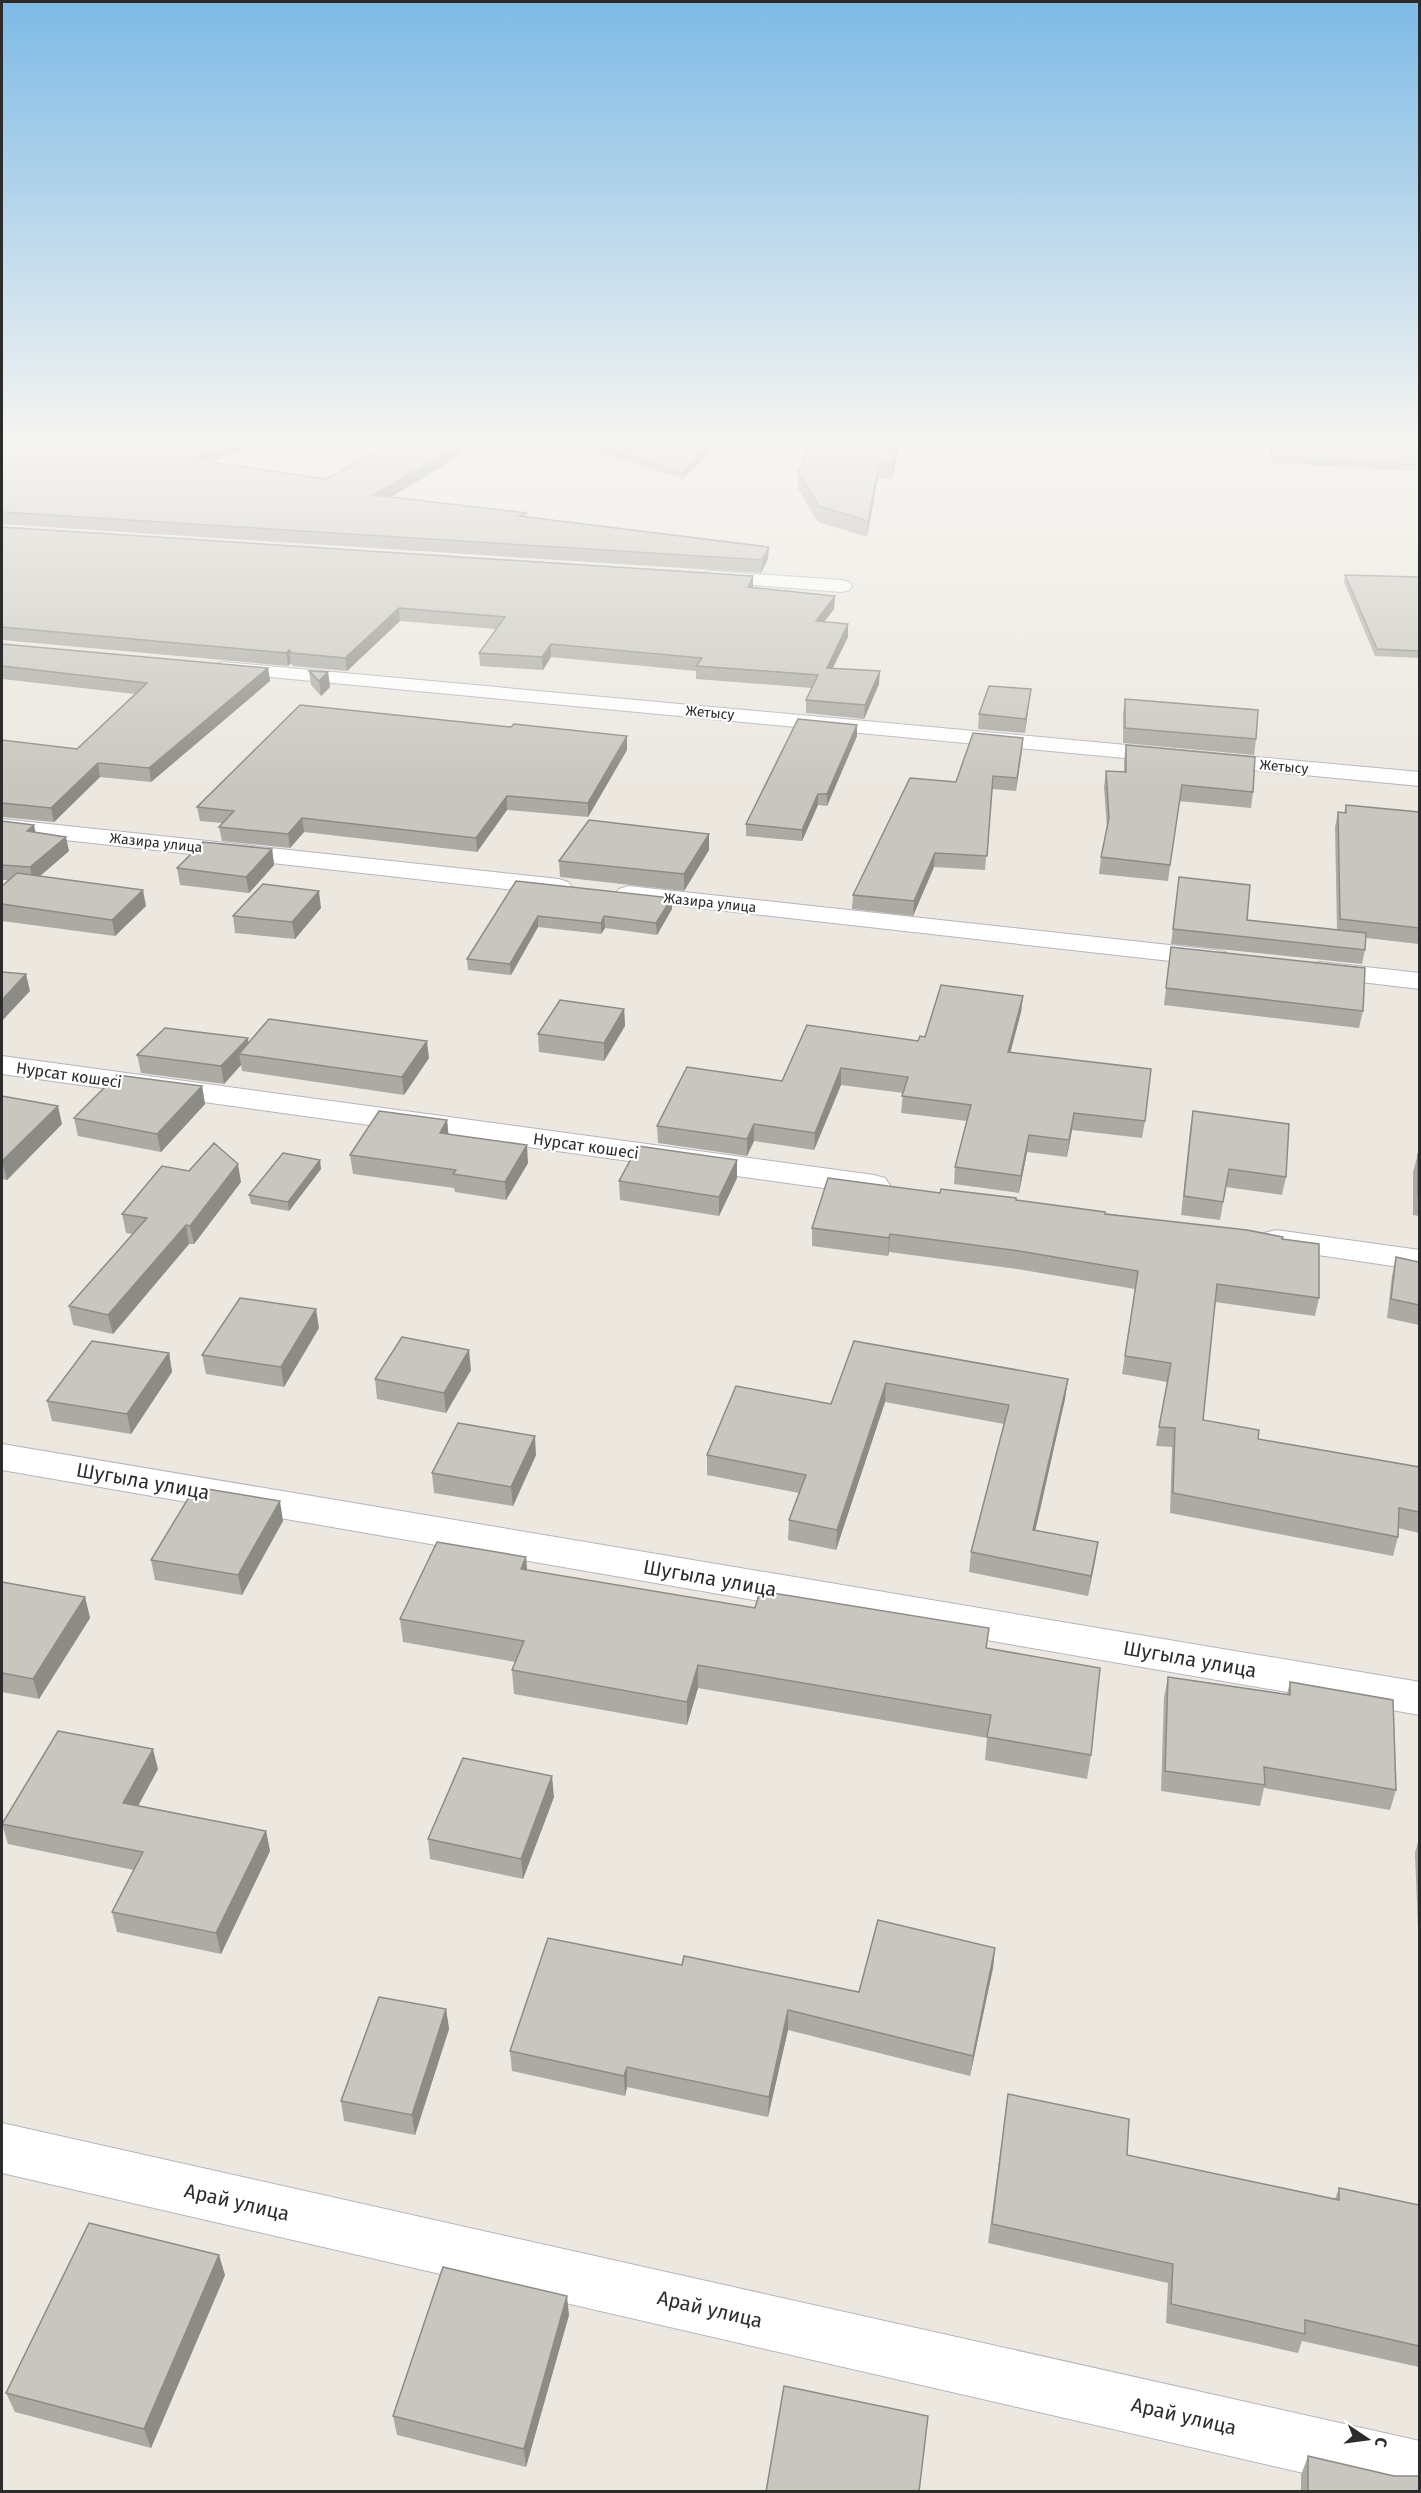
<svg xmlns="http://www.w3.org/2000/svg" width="1421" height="2493" font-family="'Fira Sans',sans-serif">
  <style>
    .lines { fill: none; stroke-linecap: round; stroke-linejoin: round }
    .street-casing { stroke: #b4b5be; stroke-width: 2 }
    .street { fill: #fff; fill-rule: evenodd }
    .wall { fill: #acaaa3 }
    .shaded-wall { fill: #8c8b85 }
    .building { fill: #c8c6be; stroke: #8c8b85; stroke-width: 1.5 }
    .labels { text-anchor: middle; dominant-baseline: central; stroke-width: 4.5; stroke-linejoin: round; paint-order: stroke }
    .far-street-label { font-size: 14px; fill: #2c2c2c; stroke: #fff }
    .street-label { font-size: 16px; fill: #2c2c2c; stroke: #fff }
    .near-street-label { font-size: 20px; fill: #2c2c2c; stroke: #fff }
  </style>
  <rect width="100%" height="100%" fill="#ece8e0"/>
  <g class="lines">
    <g class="street-casing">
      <path id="street" d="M 710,571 L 842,580 L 849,582 L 852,586 L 849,590 L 842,592 L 703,581 L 701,577 L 703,573 Z
        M 223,662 L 1420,772 L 1420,786 L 216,672 L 213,668 L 216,664 Z
        M 2,819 L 559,879 L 568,882 L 572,887 L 568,892 L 559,895 L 2,833 Z
        M 628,886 L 1215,950 L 1225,952 L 1228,958 L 1225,964 L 1215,966 L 619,899 L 615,894 L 619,889 Z
        M 1320,962 L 1420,973 L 1420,989 L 1310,976 L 1306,970 L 1310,964 Z
        M 2,1056 L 874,1175 L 885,1178 L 890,1185 L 885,1192 L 874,1195 L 2,1074 Z
        M 1276,1230 L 1420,1250 L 1420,1270 L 1264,1247 L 1260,1240 L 1264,1233 Z
        M 2,1444 L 1420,1682 L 1420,1715 L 2,1470 Z
        M 2,2123 L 1420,2441 L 1420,2492 L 1386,2492 L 2,2173 Z"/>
    </g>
    <use href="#street" class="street"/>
  </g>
  <path class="wall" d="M 2,439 L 267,439 L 213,462 L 325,479 L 460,456 L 390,497 L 527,516 L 768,559 L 761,573 L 2,524 Z
    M 722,439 L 683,479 L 600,453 L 600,447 Z
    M 1269,439 L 1410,439 L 1416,465 L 1415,471 L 1271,463 Z
    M 900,445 L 892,479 L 878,478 L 867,537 L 818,522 L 798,489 L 798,473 Z
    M 2,527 L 753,576 L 753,587 L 835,596 L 834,609 L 824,622 L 848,637 L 833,668 L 879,684 L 864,719 L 806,713 L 806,700 L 812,688 L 696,679 L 696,671 L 551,657 L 543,670 L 480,666 L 479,653 L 496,629 L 400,621 L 347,671 L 293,666 L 291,663 L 288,666 L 2,640 Z
    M 1345,575 L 1419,577 L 1419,658 L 1375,656 L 1344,582 Z
    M 2,644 L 268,668 L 270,681 L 151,782 L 100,777 L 54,822 L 2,817 L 2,740 L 77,749 L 135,694 L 2,679 Z
    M 309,671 L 328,672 L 330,687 L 321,696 L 311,685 Z
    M 1125,699 L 1256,739 L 1254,755 L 1123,743 L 1123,714 Z
    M 1029,703 L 1025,733 L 978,729 L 979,714 Z
    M 511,727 L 627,736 L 627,750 L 588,817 L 507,810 L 477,852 L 304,832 L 290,848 L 222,841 L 219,827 L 222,823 L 200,821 L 197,807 Z
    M 857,736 L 827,806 L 818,805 L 802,841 L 746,836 L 746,824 Z
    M 1023,738 L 1016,791 L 992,789 L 985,870 L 934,867 L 913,916 L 852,909 L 853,895 Z
    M 1126,745 L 1253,792 L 1251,808 L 1179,801 L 1168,881 L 1099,874 L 1101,857 L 1107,829 L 1104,787 L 1106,771 L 1124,772 L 1124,761 Z
    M 1346,805 L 1419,812 L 1419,944 L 1366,938 L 1365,950 L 1362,964 L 1171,944 L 1179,877 L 1247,920 L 1337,930 L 1335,827 L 1338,812 L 1344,813 Z
    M 2,821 L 36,833 L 69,851 L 40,876 L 146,906 L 115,936 L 2,921 L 2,886 L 9,880 L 2,880 Z
    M 709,834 L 709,850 L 684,891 L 560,877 L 559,861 Z
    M 272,849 L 274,865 L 249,893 L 180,885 L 177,868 Z
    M 516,881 L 672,909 L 657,935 L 605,928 L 601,934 L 538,927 L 511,975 L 468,970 L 467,959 Z
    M 321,908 L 295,939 L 235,933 L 233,916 Z
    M 1171,947 L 1363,1011 L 1359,1028 L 1164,1005 Z
    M 1023,996 L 1021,1012 L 1010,1053 L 1145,1121 L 1142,1138 L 1072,1130 L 1067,1157 L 1027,1152 L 1019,1193 L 954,1184 L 955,1167 L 967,1121 L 901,1113 L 903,1093 L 841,1085 L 814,1150 L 754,1141 L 747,1156 L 658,1143 L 657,1126 L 782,1081 L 918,1041 L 925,1037 Z
    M 624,1009 L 625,1026 L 604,1061 L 539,1052 L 538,1034 Z
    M 248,1043 L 429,1058 L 404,1095 L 242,1071 L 241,1065 L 224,1084 L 141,1073 L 137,1055 Z
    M 202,1086 L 205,1104 L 161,1152 L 78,1136 L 74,1118 Z
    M 2,1096 L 62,1124 L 7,1180 L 2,1179 Z
    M 1193,1111 L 1286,1177 L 1282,1195 L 1226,1187 L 1220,1220 L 1181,1215 L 1190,1130 Z
    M 447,1120 L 448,1134 L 528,1163 L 506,1200 L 455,1192 L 454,1188 L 353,1174 L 350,1155 Z
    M 1418,1154 L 1419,1154 L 1419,1216 L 1413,1215 L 1413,1172 Z
    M 737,1160 L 737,1178 L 719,1216 L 620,1200 L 619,1181 Z
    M 321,1169 L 289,1211 L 251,1204 L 249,1195 Z
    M 241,1182 L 194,1244 L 189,1244 L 113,1334 L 73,1325 L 69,1306 L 133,1234 L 126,1233 L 122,1214 Z
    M 940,1193 L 1016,1200 L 1282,1239 L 1319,1298 L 1315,1316 L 1215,1302 L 1203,1420 L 1258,1439 L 1419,1467 L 1419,1533 L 1398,1528 L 1398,1537 L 1393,1556 L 1170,1513 L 1172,1447 L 1156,1446 L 1167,1382 L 1122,1374 L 1135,1289 L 1017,1269 L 889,1252 L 888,1256 L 812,1246 L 812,1228 Z
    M 1396,1257 L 1419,1262 L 1419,1325 L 1387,1318 L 1392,1276 Z
    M 319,1328 L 284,1387 L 206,1374 L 202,1355 Z
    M 854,1341 L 1068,1379 L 1065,1399 L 1035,1530 L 1098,1542 L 1088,1596 L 969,1572 L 971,1552 L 1004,1424 L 885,1402 L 836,1550 L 788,1540 L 789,1520 L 799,1493 L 707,1475 L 707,1455 L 831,1404 Z
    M 169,1353 L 172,1372 L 131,1434 L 52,1421 L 47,1401 Z
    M 471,1370 L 446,1413 L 377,1399 L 375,1379 Z
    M 536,1455 L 513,1506 L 434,1493 L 432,1473 Z
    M 283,1521 L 242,1595 L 155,1580 L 151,1560 Z
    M 527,1570 L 987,1648 L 1091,1755 L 1087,1779 L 985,1760 L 987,1738 L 698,1688 L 687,1725 L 514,1694 L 512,1670 L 515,1662 L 403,1642 L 400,1619 Z
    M 2,1582 L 85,1597 L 90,1618 L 39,1699 L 2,1692 Z
    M 1168,1677 L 1287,1694 L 1290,1682 L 1396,1790 L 1390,1810 L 1264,1788 L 1260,1806 L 1161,1791 L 1164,1697 Z
    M 158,1769 L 138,1805 L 266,1831 L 270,1851 L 221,1954 L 117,1932 L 112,1912 L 134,1870 L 8,1844 L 2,1824 Z
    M 554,1797 L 523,1879 L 430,1859 L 428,1839 Z
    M 1419,1838 L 1419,1955 L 1415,1853 Z
    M 995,1948 L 993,1968 L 970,2076 L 788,2030 L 768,2117 L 627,2087 L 625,2096 L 512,2071 L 510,2051 L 682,1965 L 859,1992 Z
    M 446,2009 L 449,2029 L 415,2135 L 344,2121 L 341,2101 Z
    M 1008,2094 L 1127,2155 L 1335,2199 L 1339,2188 L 1419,2205 L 1419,2367 L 1302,2341 L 1298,2353 L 1166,2323 L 1168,2283 L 988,2243 Z
    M 225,2275 L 151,2448 L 15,2412 L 6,2393 Z
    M 569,2315 L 526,2467 L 397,2435 L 393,2416 Z
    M 1308,2456 L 1394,2476 L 1419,2492 L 1301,2492 L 1301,2475 Z"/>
  <path class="shaded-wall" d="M 240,439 L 267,439 L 194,470 L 193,459 Z
    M 716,439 L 722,439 L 683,479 L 683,473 Z
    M 899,439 L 901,439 L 900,445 L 892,479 L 893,464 Z
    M 460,445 L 460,456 L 374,507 L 373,495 Z
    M 879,463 L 878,478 L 867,537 L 868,521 Z
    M 769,547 L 768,559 L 761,573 L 762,560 Z
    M 753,576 L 753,588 L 748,587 Z
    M 835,596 L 834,609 L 815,634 L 816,621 Z
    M 399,608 L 400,621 L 347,671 L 345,658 Z
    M 848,624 L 848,637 L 826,681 L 827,668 Z
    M 551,644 L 551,657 L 543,670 L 542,657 Z
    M 289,650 L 291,663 L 288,666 L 286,653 Z
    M 268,668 L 270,681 L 151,782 L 149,768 Z
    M 880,671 L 879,684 L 864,719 L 865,705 Z
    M 328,672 L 330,687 L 321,696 L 319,681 Z
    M 1031,689 L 1029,703 L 1025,733 L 1026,719 Z
    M 857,725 L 857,736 L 827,806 L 827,794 Z
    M 627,736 L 627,750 L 588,817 L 588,803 Z
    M 1023,738 L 1022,751 L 1016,791 L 1017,778 Z
    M 98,763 L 100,777 L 54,822 L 51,808 Z
    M 818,794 L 818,805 L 802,841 L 802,830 Z
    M 507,796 L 507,810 L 477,852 L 476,838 Z
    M 302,818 L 304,832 L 290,848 L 288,834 Z
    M 34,825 L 37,839 L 27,831 Z
    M 709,834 L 709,850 L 684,891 L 684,874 Z
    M 66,837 L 69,851 L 33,882 L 30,867 Z
    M 272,849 L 274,865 L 249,893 L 246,877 Z
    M 935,853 L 934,867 L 913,916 L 914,901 Z
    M 143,890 L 146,906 L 115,936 L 112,920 Z
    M 319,891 L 321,908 L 295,939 L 292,922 Z
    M 672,898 L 672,909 L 657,935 L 656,923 Z
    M 538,916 L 538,927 L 511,975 L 510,964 Z
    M 604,916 L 605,928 L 601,934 L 601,923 Z
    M 26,974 L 30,991 L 2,1021 L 2,1000 Z
    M 1023,996 L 1021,1012 L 1006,1069 L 1008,1052 Z
    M 624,1009 L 625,1026 L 604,1061 L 604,1043 Z
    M 248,1038 L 250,1055 L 239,1054 L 241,1065 L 224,1084 L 221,1066 Z
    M 427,1041 L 429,1058 L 404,1095 L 402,1077 Z
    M 841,1068 L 841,1085 L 814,1150 L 815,1133 Z
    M 202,1086 L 205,1104 L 161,1152 L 157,1134 Z
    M 58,1106 L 62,1124 L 7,1180 L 2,1161 Z
    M 1074,1113 L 1072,1130 L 1067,1157 L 1069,1140 Z
    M 447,1120 L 449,1138 L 440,1133 Z
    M 754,1124 L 754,1141 L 747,1156 L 747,1139 Z
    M 1029,1135 L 1027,1152 L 1019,1193 L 1021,1176 Z
    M 527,1145 L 528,1163 L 506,1200 L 505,1182 Z
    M 320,1160 L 321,1169 L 289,1211 L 288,1202 Z
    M 737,1160 L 737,1178 L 719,1216 L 719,1197 Z
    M 238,1164 L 241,1182 L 194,1244 L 190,1226 Z
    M 186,1225 L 189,1244 L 113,1334 L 108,1315 Z
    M 890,1234 L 889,1252 L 888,1256 L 889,1238 Z
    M 316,1309 L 319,1328 L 284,1387 L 281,1367 Z
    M 469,1350 L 471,1370 L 446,1413 L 444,1393 Z
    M 169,1353 L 172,1372 L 131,1434 L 127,1414 Z
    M 1068,1379 L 1065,1399 L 1031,1550 L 1033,1530 Z
    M 886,1383 L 885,1402 L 836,1550 L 837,1530 Z
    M 535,1436 L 536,1455 L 513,1506 L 511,1487 Z
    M 280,1501 L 283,1521 L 242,1595 L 238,1575 Z
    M 1098,1542 L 1095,1562 L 1088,1596 L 1091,1576 Z
    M 526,1557 L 528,1580 L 521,1569 Z
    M 85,1597 L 90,1618 L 39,1699 L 33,1679 Z
    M 698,1665 L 698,1688 L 687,1725 L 687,1702 Z
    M 153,1749 L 158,1769 L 129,1823 L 123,1803 Z
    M 552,1776 L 554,1797 L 523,1879 L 521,1859 Z
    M 266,1831 L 270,1851 L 221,1954 L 216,1933 Z
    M 995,1948 L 993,1968 L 970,2076 L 973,2056 Z
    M 446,2009 L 449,2029 L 415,2135 L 412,2115 Z
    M 788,2010 L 788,2030 L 768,2117 L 769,2097 Z
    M 627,2067 L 627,2087 L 625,2096 L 624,2076 Z
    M 219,2255 L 225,2275 L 151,2448 L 144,2429 Z
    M 567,2296 L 569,2315 L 526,2467 L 524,2449 Z"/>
  <path class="building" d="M 2,439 L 240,439 L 193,459 L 325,479 L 402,439 L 412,439 L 460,445 L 373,495 L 527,513 L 519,516 L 769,547 L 762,560 L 2,512 Z
    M 608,439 L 716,439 L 683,473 L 600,447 Z
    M 811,439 L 899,439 L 893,464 L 879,463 L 868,521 L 819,506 L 798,473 Z
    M 1270,439 L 1410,439 L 1416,465 L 1272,457 Z
    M 2,527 L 753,576 L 748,587 L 835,596 L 816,621 L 848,624 L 827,668 L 880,671 L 865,705 L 806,700 L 818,675 L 696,666 L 702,658 L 551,644 L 542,657 L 479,653 L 505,617 L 399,608 L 345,658 L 292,653 L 289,650 L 286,653 L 2,627 Z
    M 1345,575 L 1419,577 L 1419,651 L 1377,649 Z
    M 2,644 L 268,668 L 149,768 L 98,763 L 51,808 L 2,803 L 2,740 L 77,749 L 147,683 L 2,666 Z
    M 309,671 L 328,672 L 319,681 Z
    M 989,686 L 1031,689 L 1026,719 L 979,714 Z
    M 1125,699 L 1258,710 L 1256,739 L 1125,728 Z
    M 300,705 L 511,727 L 514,724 L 627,736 L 588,803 L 507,796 L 476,838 L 302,818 L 288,834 L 219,827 L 234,811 L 197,807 Z
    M 798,719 L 857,725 L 827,794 L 818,794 L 802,830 L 746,824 Z
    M 973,733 L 1023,738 L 1017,778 L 993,776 L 987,856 L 935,853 L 914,901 L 853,895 L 910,778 L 956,782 Z
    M 1126,745 L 1255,757 L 1253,792 L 1182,785 L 1170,865 L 1101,857 L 1109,818 L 1106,771 L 1126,772 Z
    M 1346,805 L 1419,812 L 1419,928 L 1340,919 L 1338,812 L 1346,813 Z
    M 589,820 L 709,834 L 684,874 L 559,861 Z
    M 2,821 L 34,825 L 27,831 L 66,837 L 30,867 L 2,865 Z
    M 203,842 L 272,849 L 246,877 L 177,868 Z
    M 17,873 L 143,890 L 112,920 L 2,904 L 2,886 Z
    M 1179,877 L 1250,885 L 1247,920 L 1366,933 L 1365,950 L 1173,929 Z
    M 516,881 L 672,898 L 656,923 L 604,916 L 601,923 L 538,916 L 510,964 L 467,959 Z
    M 263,884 L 319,891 L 292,922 L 233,916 Z
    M 1171,947 L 1365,968 L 1363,1011 L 1166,988 Z
    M 2,972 L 26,974 L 2,1000 Z
    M 941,985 L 1023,996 L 1008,1052 L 1151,1069 L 1145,1121 L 1074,1113 L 1069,1140 L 1029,1135 L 1021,1176 L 955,1167 L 971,1105 L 902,1096 L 908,1077 L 841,1068 L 815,1133 L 754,1124 L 747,1139 L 657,1126 L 687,1067 L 782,1081 L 807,1025 L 918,1041 L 920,1036 L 925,1037 Z
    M 560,1000 L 624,1009 L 604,1043 L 538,1034 Z
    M 269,1019 L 427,1041 L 402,1077 L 239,1054 Z
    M 165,1028 L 248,1038 L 221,1066 L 137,1055 Z
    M 117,1075 L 202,1086 L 157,1134 L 74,1118 Z
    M 2,1096 L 58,1106 L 2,1161 Z
    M 379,1111 L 447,1120 L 440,1133 L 527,1145 L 505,1182 L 453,1174 L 456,1170 L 350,1155 Z
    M 1193,1111 L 1289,1124 L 1286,1177 L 1229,1169 L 1223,1202 L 1184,1196 Z
    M 214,1143 L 238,1164 L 190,1226 L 186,1225 L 108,1315 L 69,1306 L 147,1218 L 122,1214 L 162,1166 L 189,1171 Z
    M 638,1146 L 737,1160 L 719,1197 L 619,1181 Z
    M 283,1153 L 320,1160 L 288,1202 L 249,1195 Z
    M 1418,1154 L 1419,1154 L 1419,1196 L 1418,1196 Z
    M 828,1178 L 940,1193 L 941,1189 L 1016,1198 L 1016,1200 L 1105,1212 L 1105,1214 L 1247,1230 L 1283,1237 L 1282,1239 L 1319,1244 L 1319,1298 L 1217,1284 L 1203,1420 L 1259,1430 L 1258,1439 L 1419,1467 L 1419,1512 L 1399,1508 L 1398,1537 L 1173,1493 L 1175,1428 L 1159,1427 L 1171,1363 L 1125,1356 L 1138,1271 L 1019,1251 L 890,1234 L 889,1238 L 812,1228 Z
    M 1396,1257 L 1419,1262 L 1419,1305 L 1391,1299 Z
    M 240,1298 L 316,1309 L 281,1367 L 202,1355 Z
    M 402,1337 L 469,1350 L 444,1393 L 375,1379 Z
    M 92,1341 L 169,1353 L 127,1414 L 47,1401 Z
    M 854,1341 L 1068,1379 L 1033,1530 L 1098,1542 L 1091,1576 L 971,1552 L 1009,1405 L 886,1383 L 837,1530 L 789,1520 L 806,1475 L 707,1455 L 736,1386 L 831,1404 Z
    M 458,1423 L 535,1436 L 511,1487 L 432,1473 Z
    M 195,1487 L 280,1501 L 238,1575 L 151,1560 Z
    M 437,1542 L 526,1557 L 521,1569 L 755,1608 L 760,1591 L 989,1628 L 986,1648 L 1100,1668 L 1091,1755 L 987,1737 L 991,1715 L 698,1665 L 687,1702 L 512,1670 L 524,1641 L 400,1619 Z
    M 2,1582 L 85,1597 L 33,1679 L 2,1673 Z
    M 1168,1677 L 1290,1695 L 1290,1682 L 1393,1700 L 1396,1790 L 1264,1767 L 1265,1785 L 1165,1771 Z
    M 58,1731 L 153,1749 L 123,1803 L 266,1831 L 216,1933 L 112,1912 L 143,1852 L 2,1824 Z
    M 463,1758 L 552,1776 L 521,1859 L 428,1839 Z
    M 878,1920 L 995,1948 L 973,2056 L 788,2010 L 769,2097 L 627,2067 L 624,2076 L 510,2051 L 548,1938 L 682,1965 L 684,1956 L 859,1992 Z
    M 379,1997 L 446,2009 L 412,2115 L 341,2101 Z
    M 1008,2094 L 1129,2119 L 1127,2155 L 1339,2200 L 1339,2188 L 1419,2205 L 1419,2346 L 1305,2320 L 1305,2334 L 1171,2304 L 1173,2264 L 992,2224 Z
    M 89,2223 L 219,2255 L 144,2429 L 6,2393 Z
    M 443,2267 L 567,2296 L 524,2449 L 393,2416 Z
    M 784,2386 L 928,2416 L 919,2492 L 766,2492 Z
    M 1308,2456 L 1394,2476 L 1419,2476 L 1419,2492 L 1308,2492 Z"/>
  <linearGradient id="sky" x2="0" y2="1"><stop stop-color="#7dbae6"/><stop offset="0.56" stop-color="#f6f5f1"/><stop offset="1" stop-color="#f6f5f1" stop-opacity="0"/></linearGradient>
  <rect width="1421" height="788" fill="url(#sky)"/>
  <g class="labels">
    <g class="far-street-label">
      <text transform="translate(710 713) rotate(5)">Жетысу</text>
      <text transform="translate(1284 767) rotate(5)">Жетысу</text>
      <text transform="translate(156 843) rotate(6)">Жазира улица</text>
      <text transform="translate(710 903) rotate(6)">Жазира улица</text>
    </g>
    <g class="street-label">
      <text transform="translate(69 1075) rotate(8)">Нурсат кошесi</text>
      <text transform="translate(586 1146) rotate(8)">Нурсат кошесi</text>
    </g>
    <g class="near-street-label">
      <text transform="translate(143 1481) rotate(10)">Шугыла улица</text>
      <text transform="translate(710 1578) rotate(10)">Шугыла улица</text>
      <text transform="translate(1190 1659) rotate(10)">Шугыла улица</text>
      <text transform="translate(237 2202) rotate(13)">Арай улица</text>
      <text transform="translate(710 2309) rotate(13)">Арай улица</text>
      <text transform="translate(1184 2416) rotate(13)">Арай улица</text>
    </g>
  </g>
  <rect width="1421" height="2493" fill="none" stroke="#2c2c2c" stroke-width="6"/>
  <g transform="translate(1367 2439) rotate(103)" stroke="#ffffff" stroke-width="4.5" paint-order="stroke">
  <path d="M0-4.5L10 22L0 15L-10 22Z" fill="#2c2c2c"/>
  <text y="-9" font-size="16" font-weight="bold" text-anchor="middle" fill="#2c2c2c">С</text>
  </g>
</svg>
